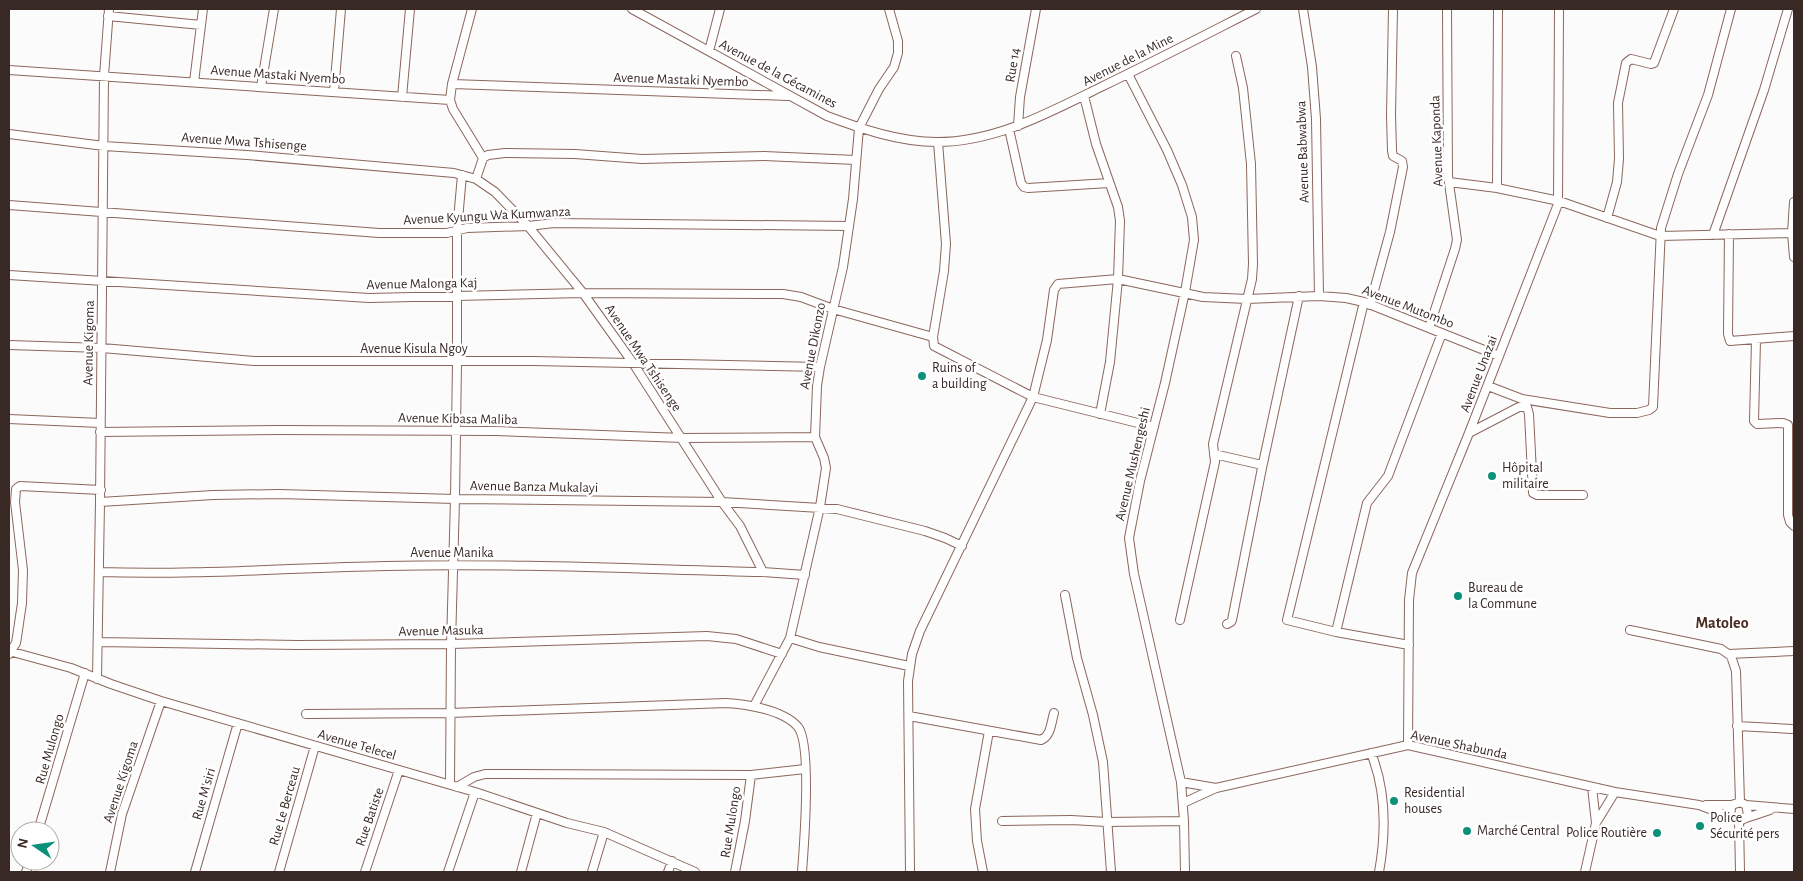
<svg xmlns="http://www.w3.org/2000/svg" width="1803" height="881" font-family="'Alegreya Sans',sans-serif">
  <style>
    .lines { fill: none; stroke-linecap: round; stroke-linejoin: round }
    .minor-casing { stroke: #8b675c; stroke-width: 10 }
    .minor { stroke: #fff; stroke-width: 8 }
    .poi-dot { fill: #0b917a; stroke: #fff; stroke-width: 2 }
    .labels { text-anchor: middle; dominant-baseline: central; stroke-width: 5; stroke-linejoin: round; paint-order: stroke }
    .street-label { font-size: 14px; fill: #382924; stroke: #fff }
    .poi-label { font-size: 14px; fill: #382924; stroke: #fff; text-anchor: start }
    .quarter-label { font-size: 16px; font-weight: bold; fill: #4a2b21; stroke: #fff }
  </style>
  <rect width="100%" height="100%" fill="#fbfbfb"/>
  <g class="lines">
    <g class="minor-casing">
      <path id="minor" d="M 472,9 L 452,84 L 450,100 L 453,109 L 483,158
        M 632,9 L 827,116 C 862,129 899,142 937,142 C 996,142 1050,112 1101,87 C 1153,62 1205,35 1256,9
        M 1303,9 L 1312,67 L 1316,119 L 1319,296
        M 108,16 L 201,25
        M 709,51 L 720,9
        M 9,70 L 450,100
        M 1128,74 L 1167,150 L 1182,185 L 1192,217 L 1194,240 L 1185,292 L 1165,383 L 1140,481 L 1129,538 L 1134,574 L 1181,782 L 1184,821 L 1185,872
        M 194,82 L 203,9
        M 452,84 L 788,96
        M 261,87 L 274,9
        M 334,92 L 341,9
        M 1084,96 L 1096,144 L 1118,207 L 1120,221 L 1118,279 L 1110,362 L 1100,414
        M 402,97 L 410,9
        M 1018,126 L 1020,97 L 1036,9
        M 1009,129 L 1021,183 L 1024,187 L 1028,188 L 1109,183
        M 9,134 L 104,146 L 247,155 L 454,173 L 476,179 L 495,192 L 528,226 L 583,293 L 633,363 L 722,502 L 740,526 L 763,572
        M 938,142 L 946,244 L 944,271 L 933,337 L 934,346 L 1033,397 L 1154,427
        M 476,179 L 483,158 L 488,155 L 505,153 L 575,154 L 642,159 L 764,156 L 856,160
        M 1449,182 L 1497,188 L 1559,201 L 1660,236 L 1792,233
        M 1497,188 L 1498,9
        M 1794,202 L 1792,233 L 1794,257
        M 9,205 L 379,233 L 447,233 L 467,228 L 528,226 L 554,223 L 848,226
        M 1607,218 L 1617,182 L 1619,159 L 1618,103 L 1626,63 L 1631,59 L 1651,64 L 1654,63 L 1674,9
        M 1729,234 L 1728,334 L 1730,341 L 1794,336
        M 1713,235 L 1764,90 L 1788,9
        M 9,275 L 369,298 L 583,293 L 783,294 L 801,297 L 833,309 L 933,337
        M 1364,302 L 1287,620 L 1336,632 L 1409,645
        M 1370,305 L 1390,232 L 1403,167 L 1402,161 L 1393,156 L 1392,151 L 1391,115 L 1393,9
        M 1429,328 L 1455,249 L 1457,240 L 1448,176 L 1447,9
        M 1756,340 L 1754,421 L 1757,424 L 1783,423 L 1788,425 L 1788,515 L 1790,522 L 1794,526
        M 9,345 L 102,348 L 254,361 L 533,361 L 820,367
        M 1488,386 L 1522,399 L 1610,413 L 1637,413 L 1649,410 L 1653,407 L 1661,228 L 1678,174 L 1708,95 L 1731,9
        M 9,419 L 100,423
        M 100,432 L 278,430 L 496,431 L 683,438 L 815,437
        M 1469,433 L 1519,407 L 1527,407 L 1529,414 L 1533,493 L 1537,495 L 1583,495
        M 1214,454 L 1262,465
        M 100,502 L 213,495 L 279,494 L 455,499 L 722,502 L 837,509 L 925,531 L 945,538 L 962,546
        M 99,572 C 195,575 290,568 386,566 C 512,563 638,569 763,572 L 805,575
        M 1065,595 L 1077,658 L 1093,715 L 1103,762 L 1111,872
        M 1180,620 L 1215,462 L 1213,444 L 1252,279 L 1253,264 L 1251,164 L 1243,88 L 1236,56
        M 1227,624 L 1231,622 L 1232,620 L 1262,468 L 1299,296
        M 1630,630 L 1721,649 L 1731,656 L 1736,671 L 1740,802
        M 1336,632 L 1367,503 L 1388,476 L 1442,333
        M 790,638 L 819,647 L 909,666
        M 98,642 L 297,645 L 451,644 L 707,636 L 736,639 L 782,654
        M 9,651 L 71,668 L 111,684 L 161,701 L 475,792 L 567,823 L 604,832 L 695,872
        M 9,654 L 16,643 L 17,637 L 22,603 L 23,570 L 15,502 L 16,489 L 20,486 L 101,490
        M 1728,654 L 1794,651
        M 97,679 L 100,502 L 104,76 L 109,9
        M 754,706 L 790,638 L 820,507 L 826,468 L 824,458 L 815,437 L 817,386 L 820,367 L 843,267 L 853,199 L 859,128 L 879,89 L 894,67 L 898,53 L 898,41 L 889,9
        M 306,714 L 450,713 L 726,703 C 746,704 784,710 798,727 C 812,745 804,846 802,872
        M 909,716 L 1041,740 C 1051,736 1051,723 1054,713
        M 1737,726 L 1792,729
        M 1408,745 L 1409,600 L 1412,573 L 1469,433 L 1558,204 L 1559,9
        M 1371,753 C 1386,790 1386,833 1379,872
        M 1181,782 L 1216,788
        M 450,784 L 451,644 L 455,499 L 457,362 L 457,231 L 462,175
        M 457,787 L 474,777 L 485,774 L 751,775 L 805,769
        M 1183,803 L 1216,788 L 1408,745 L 1615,792 L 1699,805 L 1731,817 C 1738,823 1744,821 1748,814 L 1746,805 L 1740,802 L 1732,805 L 1730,813 L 1731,817
        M 1706,805 L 1732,805
        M 1746,805 L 1794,809
        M 1746,818 L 1770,810
        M 1002,821 L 1071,820 L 1107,822 L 1184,821
        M 1739,821 L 1740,872
        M 1596,823 L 1615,792
        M 38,831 L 85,673
        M 26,872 L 30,861
        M 110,872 L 122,814 L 161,701
        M 195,872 L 238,723
        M 279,872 L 315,746
        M 365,872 L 399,770
        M 448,872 L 475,792
        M 521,872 L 537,813
        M 592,872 L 604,832
        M 668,872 L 672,861
        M 735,872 L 745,821 L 751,775
        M 910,872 L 908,681 L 912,654 L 920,631 L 1033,397 L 1047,340 L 1054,290 L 1058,284 L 1118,279 L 1203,297 L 1247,299 L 1319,296 L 1346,298 L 1364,302 L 1499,356
        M 983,872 L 977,841 L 975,809 L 989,731
        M 1585,872 L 1596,823 L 1592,787"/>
    </g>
    <use href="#minor" class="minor"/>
  </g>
  <g class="poi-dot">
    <circle cx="922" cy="376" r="5"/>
    <circle cx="1492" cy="476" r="5"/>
    <circle cx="1458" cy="596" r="5"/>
    <circle cx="1394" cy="801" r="5"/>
    <circle cx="1700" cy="826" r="5"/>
    <circle cx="1467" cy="831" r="5"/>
    <circle cx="1657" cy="833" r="5"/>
  </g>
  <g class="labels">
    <g class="street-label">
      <text transform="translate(1128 60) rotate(-27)">Avenue de la Mine</text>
      <text transform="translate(1013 65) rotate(-80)">Rue 14</text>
      <text transform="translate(778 74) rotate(28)">Avenue de la Gécamines</text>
      <text transform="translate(278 75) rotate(4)">Avenue Mastaki Nyembo</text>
      <text transform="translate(681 80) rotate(2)">Avenue Mastaki Nyembo</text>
      <text transform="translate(1437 141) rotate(-92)">Avenue Kaponda</text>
      <text transform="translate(244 142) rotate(4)">Avenue Mwa Tshisenge</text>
      <text transform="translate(1303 152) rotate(-92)">Avenue Babwabwa</text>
      <text transform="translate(487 216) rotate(-3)">Avenue Kyungu Wa Kumwanza</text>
      <text transform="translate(422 284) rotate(-1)">Avenue Malonga Kaj</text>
      <text transform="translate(1408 307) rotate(21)">Avenue Mutombo</text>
      <text transform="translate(89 343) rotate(-89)">Avenue Kigoma</text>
      <text transform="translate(813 346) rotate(-79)">Avenue Dikonzo</text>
      <text x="414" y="349">Avenue Kisula Ngoy</text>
      <text transform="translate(643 358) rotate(56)">Avenue Mwa Tshisenge</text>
      <text transform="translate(1479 374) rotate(-69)">Avenue Unazai</text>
      <text transform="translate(458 419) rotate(1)">Avenue Kibasa Maliba</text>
      <text transform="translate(1133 464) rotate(-77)">Avenue Mushengeshi</text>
      <text transform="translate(534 487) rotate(1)">Avenue Banza Mukalayi</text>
      <text x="452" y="553">Avenue Manika</text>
      <text transform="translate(441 631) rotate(-1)">Avenue Masuka</text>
      <text transform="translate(357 745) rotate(16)">Avenue Telecel</text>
      <text transform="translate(1459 745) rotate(12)">Avenue Shabunda</text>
      <text transform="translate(50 749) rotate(-74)">Rue Mulongo</text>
      <text transform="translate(121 782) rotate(-72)">Avenue Kigoma</text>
      <text transform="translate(204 794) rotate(-74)">Rue M'siri</text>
      <text transform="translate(285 806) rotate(-74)">Rue Le Berceau</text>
      <text transform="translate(370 817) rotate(-71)">Rue Batiste</text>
      <text transform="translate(731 822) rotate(-81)">Rue Mulongo</text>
    </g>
    <g class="poi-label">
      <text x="932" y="368">Ruins of<tspan x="932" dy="16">a building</tspan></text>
      <text x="1502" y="468">Hôpital<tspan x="1502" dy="16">militaire</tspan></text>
      <text x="1468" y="588">Bureau de<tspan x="1468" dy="16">la Commune</tspan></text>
      <text x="1404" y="793">Residential<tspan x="1404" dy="16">houses</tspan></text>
      <text x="1710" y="818">Police<tspan x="1710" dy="16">Sécurité pers</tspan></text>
      <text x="1477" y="831">Marché Central</text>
      <text x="1647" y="833" text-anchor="end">Police Routière</text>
    </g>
    <g class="quarter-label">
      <text x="1722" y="623">Matoleo</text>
    </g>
  </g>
  <rect width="1803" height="881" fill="none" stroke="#382924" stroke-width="20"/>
  <g transform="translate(35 846) rotate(283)"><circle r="24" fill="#ffffff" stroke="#afa9a7"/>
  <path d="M0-4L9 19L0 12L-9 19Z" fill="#0b917a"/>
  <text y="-8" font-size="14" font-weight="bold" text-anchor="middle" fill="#382924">N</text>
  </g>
</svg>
